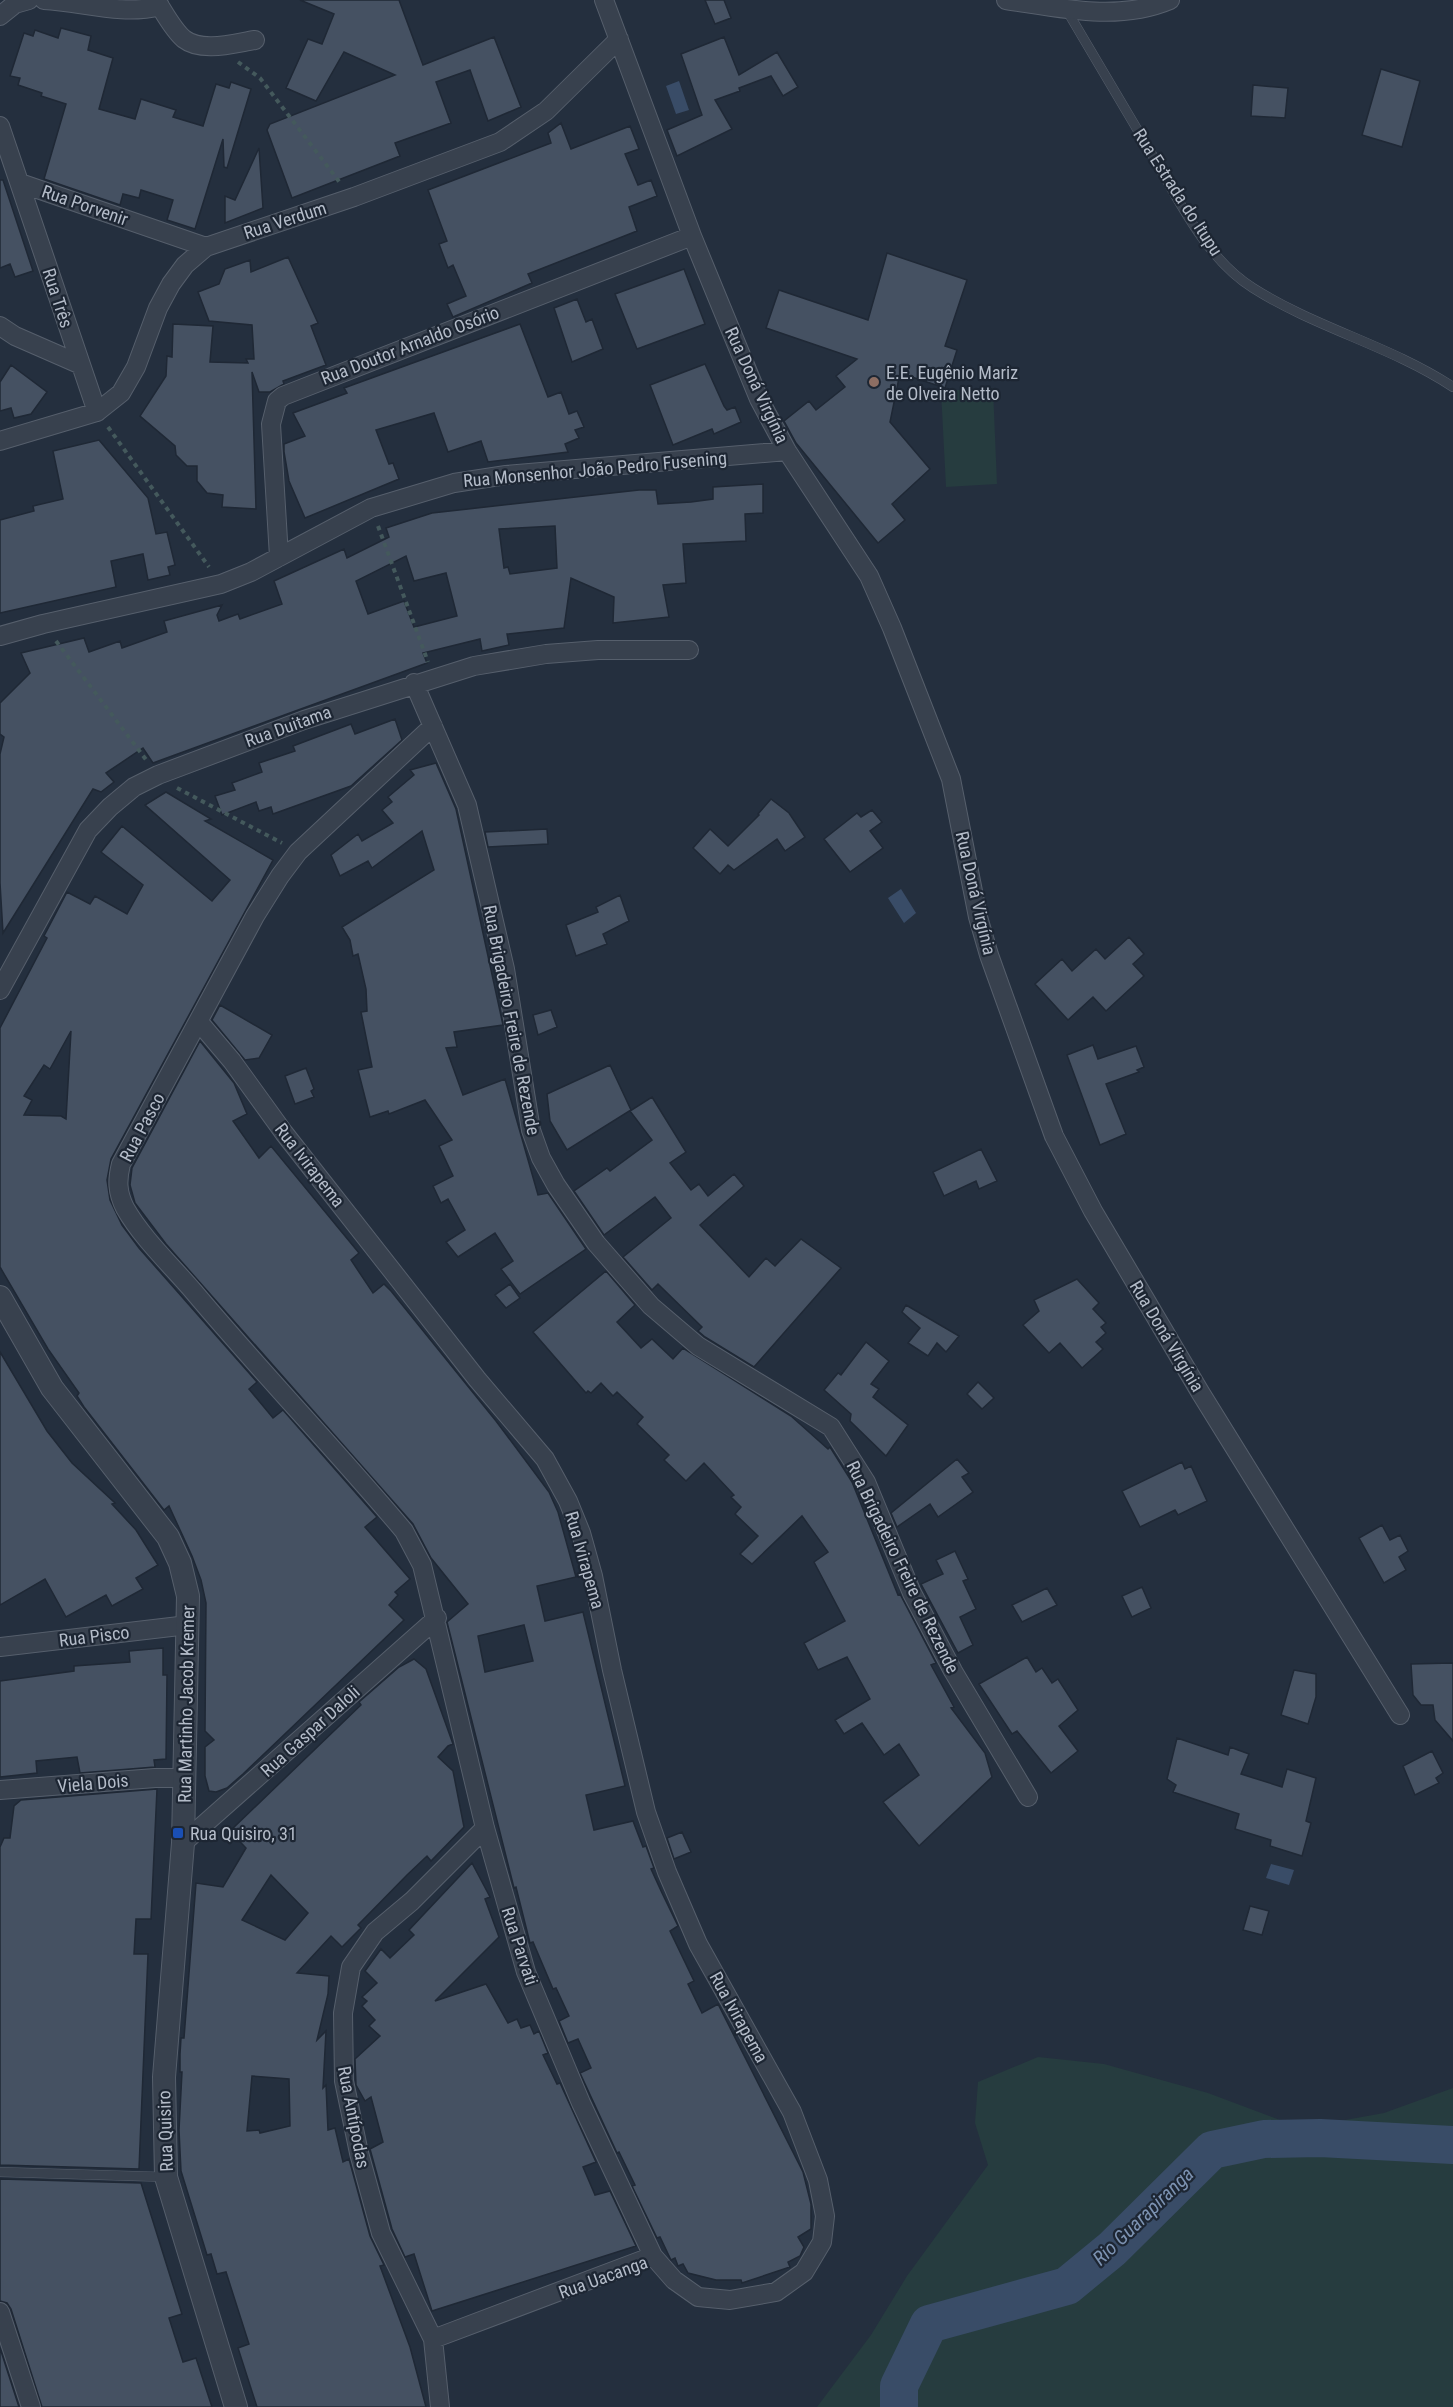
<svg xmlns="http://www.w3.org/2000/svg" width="1453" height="2407" font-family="'Roboto Condensed',sans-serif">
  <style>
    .green { fill: #263c3f }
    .water { fill: #394c67 }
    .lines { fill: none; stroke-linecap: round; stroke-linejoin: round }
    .river { stroke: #394c67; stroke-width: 38 }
    .building { fill: #455162; stroke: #1f2835; stroke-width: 1.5; fill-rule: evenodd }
    .service-casing { stroke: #565f6c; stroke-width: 10 }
    .minor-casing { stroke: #565f6c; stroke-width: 20 }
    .tertiary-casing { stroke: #565f6c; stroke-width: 24 }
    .path { stroke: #44595c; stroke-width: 4; stroke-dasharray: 4.5 4.5; stroke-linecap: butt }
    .service { stroke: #38414e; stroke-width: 9 }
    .minor { stroke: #38414e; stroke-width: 18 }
    .tertiary { stroke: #38414e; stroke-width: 22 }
    .education-dot { fill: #8d6e63; stroke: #1d2633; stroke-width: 2 }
    .transit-dot { fill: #1a4fb4; stroke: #1d2633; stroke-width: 2 }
    .labels { text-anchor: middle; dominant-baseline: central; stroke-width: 4.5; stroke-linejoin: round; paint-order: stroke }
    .street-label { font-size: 18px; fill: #b4bcc9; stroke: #1d2633 }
    .poi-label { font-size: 18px; fill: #b4bcc9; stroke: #1d2633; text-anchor: start }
    .water-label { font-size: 20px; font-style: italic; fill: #7c92b1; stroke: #1d2633 }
  </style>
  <rect width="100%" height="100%" fill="#242f3e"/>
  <path class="green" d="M 993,388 L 997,484 L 946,487 L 941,391 Z
    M 1038,2057 L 1104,2064 L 1208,2093 L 1301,2128 L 1384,2113 L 1453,2088 L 1453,2407 L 817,2407 L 871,2335 L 907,2276 L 988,2165 L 975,2123 L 978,2082 Z"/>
  <path class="water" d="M 679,81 L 689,110 L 676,114 L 666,86 Z
    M 901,889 L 916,913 L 904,923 L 888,898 Z
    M 1271,1864 L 1294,1870 L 1289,1885 L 1266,1878 Z"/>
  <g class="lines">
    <path class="river" d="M 899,2407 L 899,2386 L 929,2324 L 1067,2286 L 1112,2249 L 1212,2150 L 1264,2139 L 1320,2138 L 1453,2145"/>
  </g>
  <path class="building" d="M 300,0 L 399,0 L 423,65 L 494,37 L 521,107 L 488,121 L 470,70 L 436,82 L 451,123 L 395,143 L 400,156 L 292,198 L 267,130 L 270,124 L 395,75 L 344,52 L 316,101 L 286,88 L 308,39 L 322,44 L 334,14 Z
    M 705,0 L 724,0 L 731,18 L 715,24 Z
    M 61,28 L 91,36 L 88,50 L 113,58 L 99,109 L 135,119 L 141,99 L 176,110 L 173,117 L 203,126 L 216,84 L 229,88 L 231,82 L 251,89 L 227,168 L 224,167 L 223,139 L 195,229 L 167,220 L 173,200 L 141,190 L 139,198 L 123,194 L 120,205 L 44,179 L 66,104 L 41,96 L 42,93 L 18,85 L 20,78 L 10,76 L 24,33 L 33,36 L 35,30 L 58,38 Z
    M 724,37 L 739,75 L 777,52 L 798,87 L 783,96 L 771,76 L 739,88 L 740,91 L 715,100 L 732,129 L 677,156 L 667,130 L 702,115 L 681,54 Z
    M 1381,69 L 1420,81 L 1402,147 L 1362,135 Z
    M 1253,85 L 1288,88 L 1285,118 L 1251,116 Z
    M 561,123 L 571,149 L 630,126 L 639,149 L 625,154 L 638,185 L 651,180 L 657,196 L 629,207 L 637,231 L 528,274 L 532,283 L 453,317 L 447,304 L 466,296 L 453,265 L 448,268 L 439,244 L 447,241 L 428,190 L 551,143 L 548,133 Z
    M 259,148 L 263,208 L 225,223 L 225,196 L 235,200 Z
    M 0,180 L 3,180 L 33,271 L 15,277 L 10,264 L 0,268 Z
    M 887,253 L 967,280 L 945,346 L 957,350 L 945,388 L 900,373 L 890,422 L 930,469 L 892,504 L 905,520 L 878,543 L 796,443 L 784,421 L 809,401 L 816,410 L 845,387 L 836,376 L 857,359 L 766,328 L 779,290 L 868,320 Z
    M 288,257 L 318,323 L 311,326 L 326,365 L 283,381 L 284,384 L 270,392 L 259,392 L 252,372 L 256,509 L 222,507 L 223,495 L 207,493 L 197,481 L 197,466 L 187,466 L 176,455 L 175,446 L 140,416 L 166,376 L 167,356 L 172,357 L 173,324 L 213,326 L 210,362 L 248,363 L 246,359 L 254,359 L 252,325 L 209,321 L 198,292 L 219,284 L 225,269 L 250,260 L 251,272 Z
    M 684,269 L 705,324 L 637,349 L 615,294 Z
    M 577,299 L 586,322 L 592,319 L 603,349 L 572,362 L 554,308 Z
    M 520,324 L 548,397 L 561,392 L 569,414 L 577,411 L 584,427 L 575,430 L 579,438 L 565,444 L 568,452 L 488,462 L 481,441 L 448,452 L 434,413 L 376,430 L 389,464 L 393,463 L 399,479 L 305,518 L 289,481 L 284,452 L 284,444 L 305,436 L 293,413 L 347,393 L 344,388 Z
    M 705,364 L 724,406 L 727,410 L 735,407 L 741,422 L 714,434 L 712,429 L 673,445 L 650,385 Z
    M 11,365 L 47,392 L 31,414 L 14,418 L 11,408 L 0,411 L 0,382 Z
    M 99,440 L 148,498 L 156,534 L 167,532 L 175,565 L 168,567 L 170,575 L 148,580 L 143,554 L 111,561 L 116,587 L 0,613 L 0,520 L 34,511 L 33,506 L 63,499 L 53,451 Z
    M 763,484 L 763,513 L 745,514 L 746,541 L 683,544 L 686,583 L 663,585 L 669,617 L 613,623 L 614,597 L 571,578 L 564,628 L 507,634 L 509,645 L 482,651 L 480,639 L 423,653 L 427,663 L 153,763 L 143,748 L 106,773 L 114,782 L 101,792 L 93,789 L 3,933 L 0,883 L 0,754 L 4,737 L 0,734 L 0,703 L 30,673 L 21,653 L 84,638 L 89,652 L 120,641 L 122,648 L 167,632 L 164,621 L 222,605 L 217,615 L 219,621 L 238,614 L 240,619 L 282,604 L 274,581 L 344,549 L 347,558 L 389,537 L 386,528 L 432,513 L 639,490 L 656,490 L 658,504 L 691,502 L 713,499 L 713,487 ZM 555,526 L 557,568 L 510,574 L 508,567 L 504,568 L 499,529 ZM 406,556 L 414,581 L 446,573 L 457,616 L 414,627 L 404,601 L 368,614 L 356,581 Z
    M 395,719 L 402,740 L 351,786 L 273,814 L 271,807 L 259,811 L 256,802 L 222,815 L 215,796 L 235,790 L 232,783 L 262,772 L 259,763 L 295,751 L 293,746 L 351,724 L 355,734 Z
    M 436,763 L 456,809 L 503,1025 L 454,1032 L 457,1047 L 446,1048 L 463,1095 L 505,1079 L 538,1195 L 548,1193 L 586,1249 L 520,1294 L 501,1269 L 513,1261 L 495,1233 L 458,1257 L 446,1242 L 465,1230 L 448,1199 L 441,1203 L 433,1186 L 453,1176 L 439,1146 L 452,1140 L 425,1100 L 389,1114 L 388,1111 L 370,1117 L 358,1070 L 372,1067 L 361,1012 L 367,1011 L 366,989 L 358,954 L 353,956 L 350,940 L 342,927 L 434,870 L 422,831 L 372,868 L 368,861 L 340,876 L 331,855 L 358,834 L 362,841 L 393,823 L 382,810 L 392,802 L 388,797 L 414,775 L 410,770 Z
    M 166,792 L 211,819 L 205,821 L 273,860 L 111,1159 L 107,1180 L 110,1200 L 122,1225 L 139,1248 L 257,1382 L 249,1389 L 273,1418 L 283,1410 L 377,1517 L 365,1527 L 410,1579 L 395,1592 L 398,1595 L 389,1605 L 404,1620 L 243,1774 L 227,1788 L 216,1792 L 209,1791 L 205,1776 L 205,1747 L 214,1740 L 205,1731 L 206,1603 L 201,1580 L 192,1556 L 169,1506 L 164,1510 L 84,1407 L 77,1396 L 79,1393 L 48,1349 L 0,1267 L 0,1028 L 47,938 L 44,936 L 67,892 L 90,904 L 95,896 L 127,914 L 143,885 L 101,852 L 122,826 L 212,901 L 230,880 L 145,805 ZM 71,1031 L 66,1119 L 61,1116 L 24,1115 L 32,1100 L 24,1096 L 44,1065 L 50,1069 Z
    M 771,799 L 789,813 L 805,837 L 785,851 L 777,839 L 734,870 L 728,865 L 720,874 L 693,848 L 710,829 L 728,846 L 759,815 L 758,814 Z
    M 872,810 L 882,822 L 870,831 L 883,848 L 850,872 L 824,839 L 857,813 L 861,817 Z
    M 547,829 L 548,844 L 506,846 L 488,847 L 485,832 Z
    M 620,895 L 629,921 L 603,934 L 607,944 L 576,956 L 566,925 L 598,912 L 596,907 Z
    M 1129,937 L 1144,954 L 1133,964 L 1144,976 L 1106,1011 L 1093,997 L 1068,1020 L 1035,984 L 1062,959 L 1072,971 L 1096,949 L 1105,959 Z
    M 220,1005 L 272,1035 L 259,1058 L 245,1060 L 212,1020 Z
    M 551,1010 L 557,1027 L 538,1035 L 533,1015 Z
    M 200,1041 L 234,1083 L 247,1114 L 233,1121 L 259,1158 L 271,1146 L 359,1253 L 351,1260 L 373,1293 L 384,1284 L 391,1291 L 496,1421 L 549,1492 L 558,1512 L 576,1577 L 537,1586 L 545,1621 L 583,1612 L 625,1786 L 586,1795 L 594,1830 L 633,1821 L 643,1847 L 646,1846 L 654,1868 L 651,1869 L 662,1893 L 678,1926 L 670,1931 L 694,1981 L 688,1984 L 702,2013 L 718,2004 L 803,2172 L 811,2204 L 811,2229 L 798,2237 L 804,2247 L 800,2256 L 788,2262 L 790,2267 L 742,2283 L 741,2280 L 716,2280 L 688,2273 L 683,2264 L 678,2266 L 675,2258 L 671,2260 L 660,2237 L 657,2238 L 632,2186 L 635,2185 L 619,2152 L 617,2153 L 580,2073 L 591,2068 L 578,2039 L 568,2043 L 559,2021 L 569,2016 L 556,1988 L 553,1989 L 533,1942 L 530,1943 L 516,1887 L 514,1888 L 447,1622 L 468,1604 L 431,1558 L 413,1524 L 166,1244 L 135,1203 L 130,1185 L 132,1168 ZM 524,1625 L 533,1661 L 485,1672 L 478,1636 Z
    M 1093,1045 L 1098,1059 L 1136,1046 L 1144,1067 L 1137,1070 L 1139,1072 L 1106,1084 L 1126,1134 L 1100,1145 L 1067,1055 Z
    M 610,1065 L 631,1110 L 567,1150 L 550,1121 L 547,1094 Z
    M 306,1068 L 314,1089 L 311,1091 L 314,1097 L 295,1104 L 285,1076 Z
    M 652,1097 L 686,1152 L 670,1163 L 691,1190 L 699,1184 L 708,1196 L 734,1174 L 744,1186 L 700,1225 L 749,1277 L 766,1258 L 775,1266 L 801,1239 L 841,1268 L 754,1367 L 705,1337 L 698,1331 L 702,1327 L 658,1284 L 652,1290 L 623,1257 L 671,1218 L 655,1197 L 604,1235 L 574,1191 L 607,1168 L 610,1171 L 652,1140 L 630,1111 Z
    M 981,1149 L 997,1181 L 979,1189 L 976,1181 L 944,1196 L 933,1172 Z
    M 606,1271 L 635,1305 L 617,1322 L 641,1348 L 652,1339 L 673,1359 L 683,1348 L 791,1416 L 828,1449 L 830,1447 L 852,1482 L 898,1595 L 900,1594 L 936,1663 L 931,1665 L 954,1707 L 951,1708 L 985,1753 L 992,1777 L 919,1846 L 883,1802 L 919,1775 L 899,1744 L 884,1755 L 862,1723 L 844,1734 L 835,1720 L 870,1699 L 847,1657 L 818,1670 L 804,1643 L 845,1621 L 814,1562 L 828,1552 L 802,1516 L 752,1564 L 740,1554 L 758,1536 L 735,1514 L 741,1507 L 731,1497 L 734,1495 L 704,1463 L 686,1481 L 664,1460 L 669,1455 L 637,1424 L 643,1417 L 617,1392 L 613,1396 L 601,1383 L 591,1393 L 588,1391 L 586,1393 L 533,1332 Z
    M 1077,1279 L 1099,1303 L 1093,1309 L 1106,1323 L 1101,1327 L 1106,1333 L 1096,1342 L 1103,1349 L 1082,1368 L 1060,1343 L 1049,1353 L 1023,1325 L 1039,1311 L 1034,1300 Z
    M 510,1284 L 520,1298 L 506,1308 L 495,1295 Z
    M 906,1305 L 959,1336 L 946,1352 L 937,1343 L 928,1356 L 908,1343 L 920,1328 L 902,1312 Z
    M 866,1342 L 889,1361 L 871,1384 L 879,1389 L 873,1397 L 908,1425 L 886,1456 L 850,1421 L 851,1414 L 824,1390 L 838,1373 L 841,1375 Z
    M 0,1352 L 47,1431 L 72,1463 L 115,1503 L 112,1504 L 136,1530 L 158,1565 L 136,1578 L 143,1589 L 112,1606 L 106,1595 L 66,1617 L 45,1579 L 0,1605 Z
    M 978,1382 L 994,1398 L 982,1409 L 967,1394 Z
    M 957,1459 L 969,1473 L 962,1477 L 973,1492 L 938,1517 L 930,1504 L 897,1527 L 891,1513 Z
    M 1182,1462 L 1185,1469 L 1191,1466 L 1207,1501 L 1178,1515 L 1175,1510 L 1140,1527 L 1122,1491 Z
    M 1382,1525 L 1390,1540 L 1400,1535 L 1408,1551 L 1399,1557 L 1406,1570 L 1384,1583 L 1359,1538 Z
    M 955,1551 L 968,1579 L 963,1581 L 976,1609 L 960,1617 L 973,1645 L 958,1653 L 921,1584 L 943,1574 L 936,1560 Z
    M 1142,1587 L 1151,1608 L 1132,1617 L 1122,1596 Z
    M 1047,1588 L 1057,1605 L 1022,1622 L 1012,1605 Z
    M 163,1648 L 163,1675 L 167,1675 L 166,1759 L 154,1760 L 155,1767 L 80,1773 L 77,1757 L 36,1761 L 37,1773 L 0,1777 L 0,1681 L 74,1671 L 74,1666 L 130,1662 L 129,1651 Z
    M 1027,1657 L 1036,1672 L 1042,1668 L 1052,1683 L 1058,1679 L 1078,1710 L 1059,1726 L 1078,1751 L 1051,1773 L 1017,1731 L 1012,1734 L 979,1684 Z
    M 414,1659 L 426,1669 L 453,1744 L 448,1746 L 438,1757 L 453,1771 L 464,1827 L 431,1861 L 427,1856 L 407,1875 L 358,1925 L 361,1928 L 342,1947 L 331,1936 L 297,1973 L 329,1976 L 328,1994 L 317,2040 L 326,2031 L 323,2088 L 326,2085 L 328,2130 L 335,2128 L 343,2162 L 349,2159 L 370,2236 L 384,2265 L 380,2266 L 410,2347 L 426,2407 L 257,2407 L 238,2348 L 249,2344 L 226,2272 L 217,2274 L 211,2254 L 207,2255 L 181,2171 L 179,2130 L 182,2072 L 180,2072 L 180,2054 L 181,2038 L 184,2038 L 196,1883 L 223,1887 L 246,1848 L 230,1831 L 361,1705 L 359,1702 L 399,1667 ZM 271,1875 L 308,1913 L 285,1940 L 242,1920 ZM 252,2076 L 289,2079 L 290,2126 L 260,2133 L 259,2130 L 247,2131 Z
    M 1453,1663 L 1453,1741 L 1435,1720 L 1433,1705 L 1421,1705 L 1413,1695 L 1411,1664 Z
    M 1294,1670 L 1316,1674 L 1316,1697 L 1308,1724 L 1281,1715 Z
    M 1177,1738 L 1228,1755 L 1230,1747 L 1249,1754 L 1241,1774 L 1282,1787 L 1287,1769 L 1316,1778 L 1306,1821 L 1311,1823 L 1302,1856 L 1270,1846 L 1271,1840 L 1235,1829 L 1239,1814 L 1173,1792 L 1176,1785 L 1167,1779 Z
    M 1432,1751 L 1443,1773 L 1436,1778 L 1439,1783 L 1415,1795 L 1403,1766 Z
    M 157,1789 L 151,1919 L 136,1919 L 134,1954 L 148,1954 L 139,2169 L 0,2165 L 0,1847 L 4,1838 L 10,1838 L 14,1806 L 21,1800 Z
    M 682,1832 L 691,1852 L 674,1859 L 667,1838 Z
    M 472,1863 L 490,1897 L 485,1899 L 499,1937 L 435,2001 L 486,1984 L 508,2023 L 517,2019 L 521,2028 L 530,2025 L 534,2034 L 539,2031 L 548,2053 L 543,2055 L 557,2084 L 560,2083 L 596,2162 L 583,2167 L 595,2195 L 610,2191 L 636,2246 L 432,2311 L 414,2254 L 405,2257 L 392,2229 L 370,2149 L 383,2142 L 371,2097 L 365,2101 L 356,2085 L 355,2059 L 380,2036 L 369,2026 L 375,2020 L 362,2006 L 367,2001 L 362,1997 L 377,1983 L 365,1971 L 381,1949 L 390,1958 L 414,1935 L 409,1930 Z
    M 1250,1906 L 1269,1911 L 1262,1935 L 1243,1930 Z
    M 0,2179 L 141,2183 L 182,2314 L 169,2318 L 183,2362 L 196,2358 L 212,2407 L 42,2407 L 11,2309 L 7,2303 L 0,2301 Z
    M 0,2348 L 19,2407 L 0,2407 Z"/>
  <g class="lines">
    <g class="service-casing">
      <path id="service" d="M 1066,9 C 1094,56 1122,104 1150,151 C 1177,197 1205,258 1253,288 C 1316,328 1391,346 1453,387
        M 0,2172 L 166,2177"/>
    </g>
    <g class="minor-casing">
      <path id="minor" d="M 44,0 C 83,2 121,16 160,6
        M 156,0 C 164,12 173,30 184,39 C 202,53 235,43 255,40
        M 604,0 L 692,236 L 759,399 L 787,451 L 869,576 L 892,628 L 951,779 L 978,917 L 989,955 L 1054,1136 L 1093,1211 L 1200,1392 L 1400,1715
        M 1006,0 C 1060,8 1118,22 1170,0
        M 0,16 L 15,4 L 29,0
        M 0,126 L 97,412
        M 20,183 L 206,247
        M 0,326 L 15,336 L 79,364
        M 0,441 L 97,412 L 121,393 L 136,367 L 158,308 L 171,284 L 185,265 L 206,247 L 354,197 L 500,142 L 546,111 L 619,39
        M 279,557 L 271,424 L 277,401 L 283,396 L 692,236
        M 0,636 L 43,624 L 221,584 L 251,572 L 371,508 L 454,483 L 506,475 L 787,451
        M 414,683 L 467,805 L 505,969 L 531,1130 L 541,1158 L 556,1185 L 596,1243 L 651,1306 L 698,1346 L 831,1427 L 866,1482 L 912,1593 L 953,1671 L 1028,1797
        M 0,990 L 88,830 L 110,807 L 134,787 L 158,775 L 304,720 L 474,666 L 546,654 L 598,650 L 689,650
        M 199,1022 L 232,1061 L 284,1133 L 477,1379 L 545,1459 L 568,1501 L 581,1533 L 593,1576 L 612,1670 L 646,1812 L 667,1872 L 698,1944 L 792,2112 L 818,2180 L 825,2216 L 822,2242 L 804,2272 L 776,2292 L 730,2300 L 698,2297 L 674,2280 L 653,2256 L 581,2103 L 526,1972 L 485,1828 L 422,1565 L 404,1531 C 336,1450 262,1373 194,1292 C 171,1265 142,1238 125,1208 C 117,1192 117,1180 121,1164 L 255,916 L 280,876 L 298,852 L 433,726
        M 0,1647 L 188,1625
        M 0,1790 L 155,1778 L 186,1778
        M 183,1843 L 437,1618
        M 0,2312 L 31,2407
        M 433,2339 L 653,2256
        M 440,2407 L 433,2339 L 381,2233 L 359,2153 L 344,2081 L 343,2013 L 351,1967 L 375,1932 L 412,1901 L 485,1828"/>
    </g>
    <g class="tertiary-casing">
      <path id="tertiary" d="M 0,1297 L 52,1388 L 168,1537 L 180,1563 L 188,1596 L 183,1843 L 164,2077 L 166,2177 L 236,2407"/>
    </g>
    <path class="path" d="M 238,62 L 260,78 L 341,184
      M 108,427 L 209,567
      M 378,526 L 428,662
      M 56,641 L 147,761
      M 177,788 L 282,843"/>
    <use href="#service" class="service"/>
    <use href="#minor" class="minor"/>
    <use href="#tertiary" class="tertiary"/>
  </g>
  <circle class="education-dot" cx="874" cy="382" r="6"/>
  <rect class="transit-dot" x="172" y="1827" width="12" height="12" rx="3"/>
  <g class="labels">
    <g class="street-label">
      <text transform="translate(1178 192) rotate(57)">Rua Estrada do Itupu</text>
      <text transform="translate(85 205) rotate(19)">Rua Porvenir</text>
      <text transform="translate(285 220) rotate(-18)">Rua Verdum</text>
      <text transform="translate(58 298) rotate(72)">Rua Três</text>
      <text transform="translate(410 345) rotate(-21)">Rua Doutor Arnaldo Osório</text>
      <text transform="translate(757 385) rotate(65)">Rua Doná Virgínia</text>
      <text transform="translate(595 469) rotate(-5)">Rua Monsenhor João Pedro Fusening</text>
      <text transform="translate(288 726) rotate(-20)">Rua Duitama</text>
      <text transform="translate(976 893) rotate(77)">Rua Doná Virgínia</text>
      <text transform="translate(512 1020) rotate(79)">Rua Brigadeiro Freire de Rezende</text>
      <text transform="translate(142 1127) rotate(-62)">Rua Pasco</text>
      <text transform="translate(310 1165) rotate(52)">Rua Ivirapema</text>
      <text transform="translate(1167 1336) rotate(59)">Rua Doná Virgínia</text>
      <text transform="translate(585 1560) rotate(74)">Rua Ivirapema</text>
      <text transform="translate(903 1567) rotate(64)">Rua Brigadeiro Freire de Rezende</text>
      <text transform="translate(94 1636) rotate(-7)">Rua Pisco</text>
      <text transform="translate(186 1704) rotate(-89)">Rua Martinho Jacob Kremer</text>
      <text transform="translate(310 1731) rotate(-42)">Rua Gaspar Daloli</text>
      <text transform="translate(93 1783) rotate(-5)">Viela Dois</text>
      <text transform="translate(520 1946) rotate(72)">Rua Parvati</text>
      <text transform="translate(739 2017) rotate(61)">Rua Ivirapema</text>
      <text transform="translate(354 2117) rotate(79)">Rua Antípodas</text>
      <text transform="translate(165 2131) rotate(-92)">Rua Quisiro</text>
      <text transform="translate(603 2277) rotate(-20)">Rua Uacanga</text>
    </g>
    <g class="poi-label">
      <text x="886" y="372">E.E. Eugênio Mariz<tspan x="886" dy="21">de Olveira Netto</tspan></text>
      <text x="190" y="1833">Rua Quisiro, 31</text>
    </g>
    <g class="water-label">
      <text transform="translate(1143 2216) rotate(-44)">Rio Guarapiranga</text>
    </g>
  </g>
</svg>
